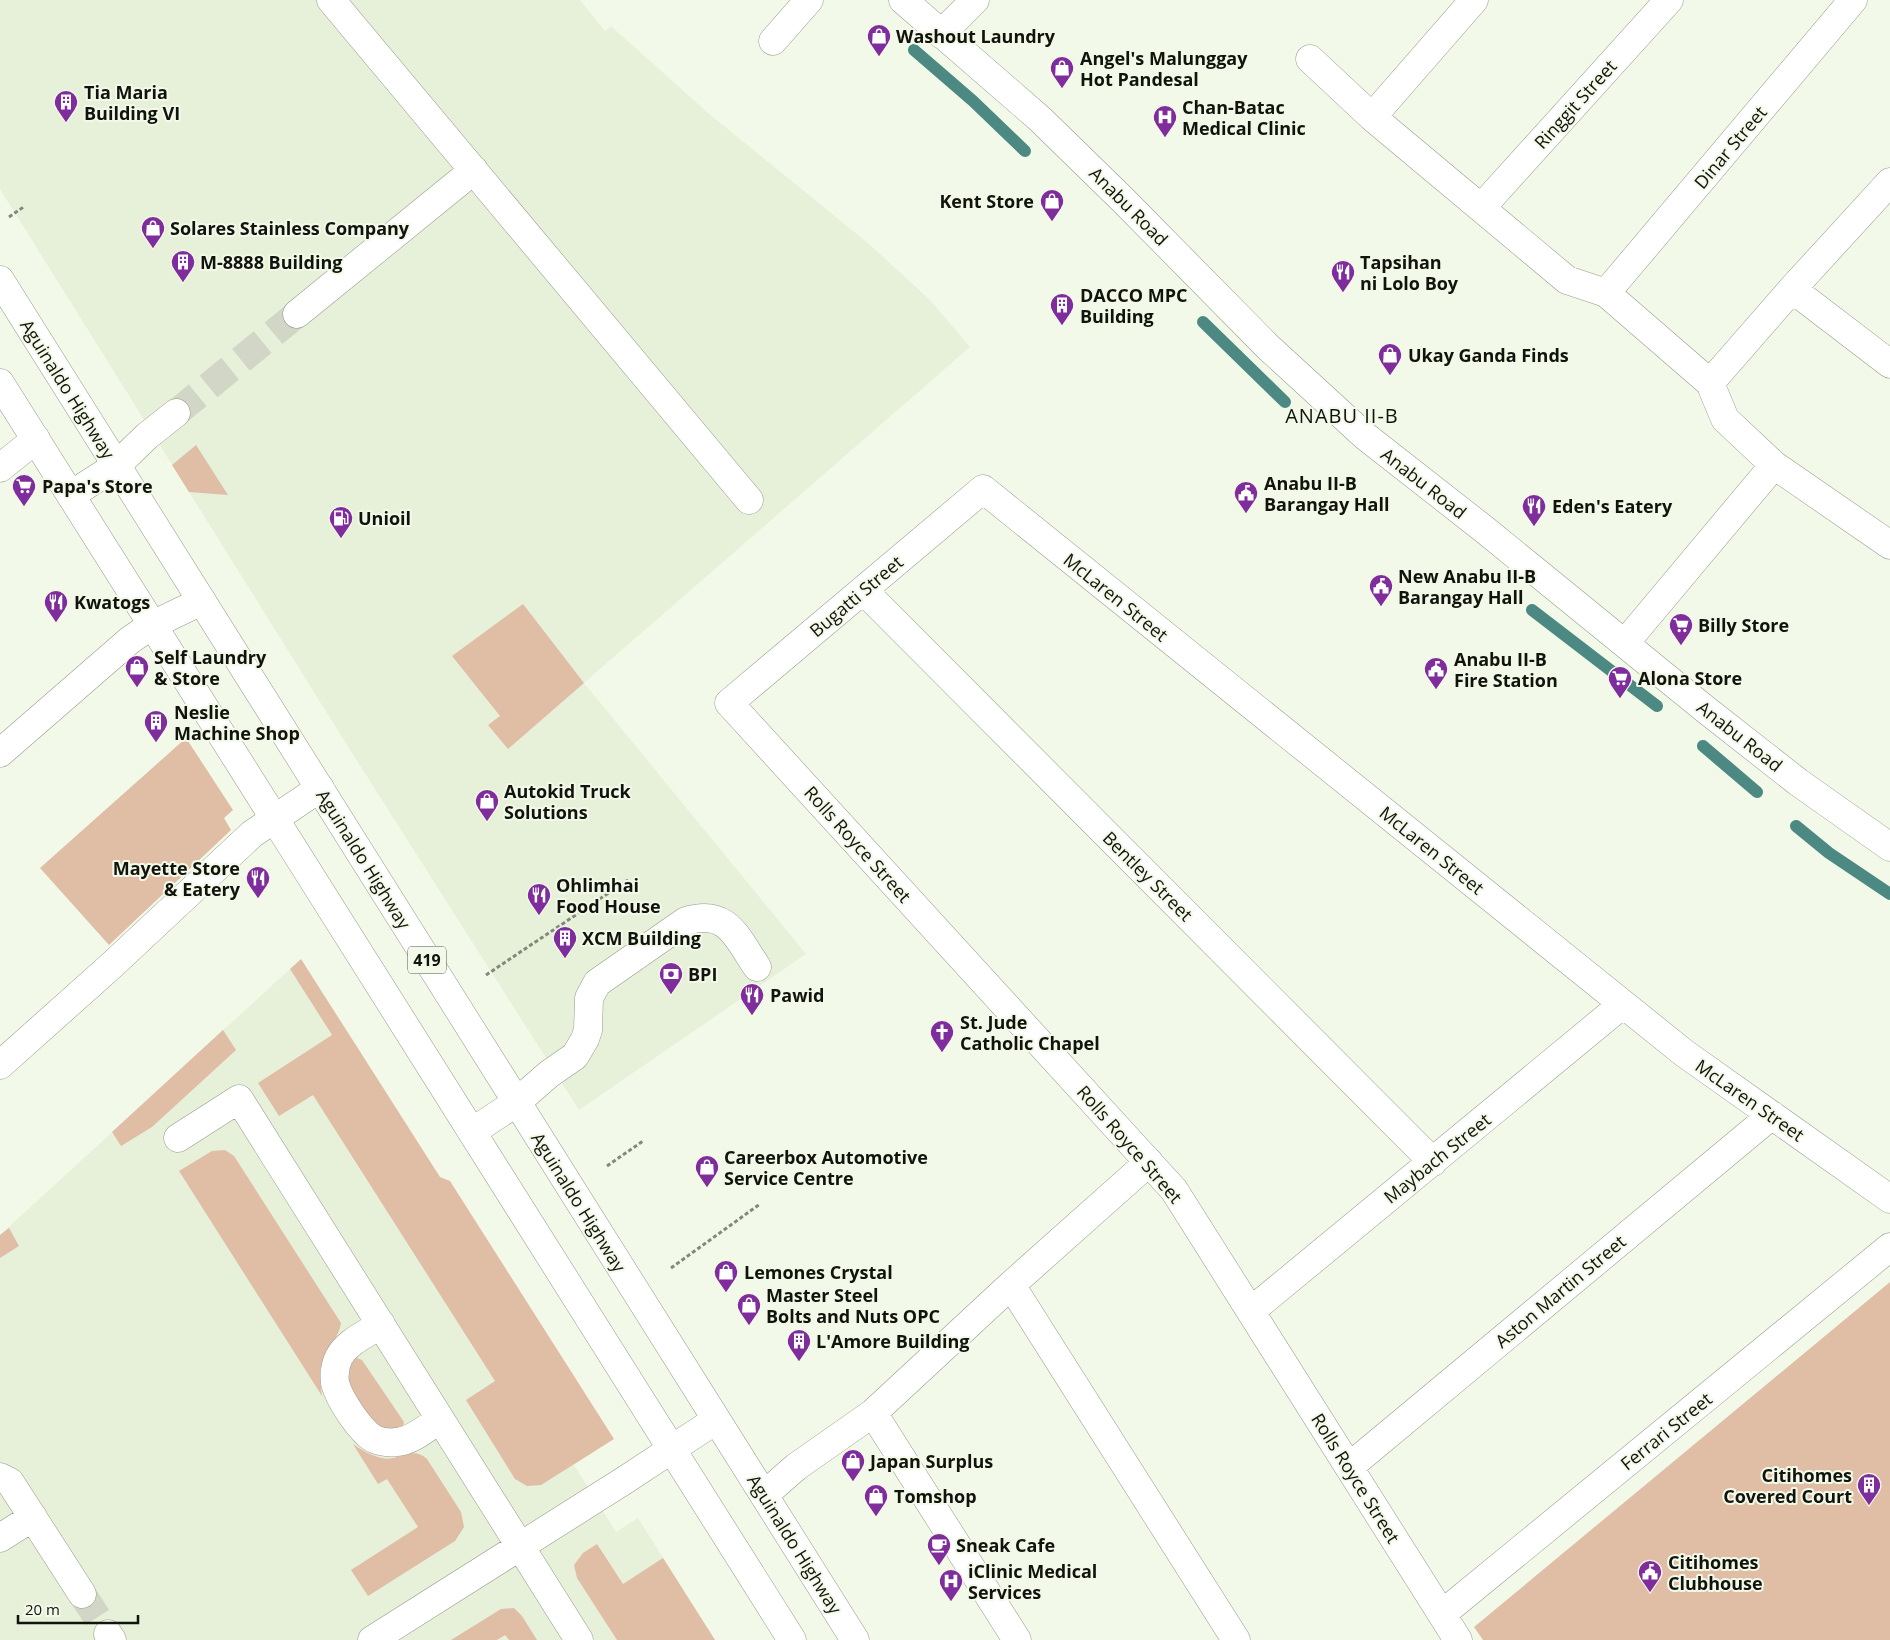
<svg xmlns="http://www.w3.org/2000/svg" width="1890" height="1640" font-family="'Open Sans',sans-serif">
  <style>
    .built { fill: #e7f0d8 }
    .green { fill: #e0bda5 }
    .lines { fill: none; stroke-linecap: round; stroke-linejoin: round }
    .stream { stroke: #4c8983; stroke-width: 12 }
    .minor-tunnel { stroke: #d1d6c7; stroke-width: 28; stroke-dasharray: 28 14; stroke-linecap: butt }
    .minor-casing { stroke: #959b8b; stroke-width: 29 }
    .highway-casing { stroke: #959b8b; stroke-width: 29 }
    .path { stroke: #84887c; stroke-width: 3; stroke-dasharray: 4 2.5; stroke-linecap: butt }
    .minor { stroke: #fff; stroke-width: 28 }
    .highway { stroke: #fff; stroke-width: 28 }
    .labels { text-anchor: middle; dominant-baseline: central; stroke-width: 4; stroke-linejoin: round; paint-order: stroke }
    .shield { fill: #f3f9e8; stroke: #55584f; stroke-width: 1 }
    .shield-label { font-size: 16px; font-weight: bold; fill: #11130d }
    .poi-label { font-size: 18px; font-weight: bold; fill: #11130d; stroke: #f3f9e8; text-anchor: start }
    .street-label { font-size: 18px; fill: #11130d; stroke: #f3f9e8 }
    .quarter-label { font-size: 20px; letter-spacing: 1px; fill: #11130d; stroke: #f3f9e8 }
  </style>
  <rect width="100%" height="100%" fill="#f3f9e8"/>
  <path class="built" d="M 0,0 L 580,0 L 605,31 L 611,26 L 708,113 L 869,244 L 930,300 L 970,347 L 584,683 L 806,954 L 579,1110 L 342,737 L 0,189 Z
    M 290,969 L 595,1451 L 574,1465 L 616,1532 L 638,1518 L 715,1640 L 0,1640 L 0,1235 Z"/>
  <path class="green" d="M 196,445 L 228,495 L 189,492 L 172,465 Z
    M 523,604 L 584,683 L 508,749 L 488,725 L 500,716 L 452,656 Z
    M 186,738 L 233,810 L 224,818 L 231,830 L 109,945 L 40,868 Z
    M 301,959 L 440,1177 L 450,1181 L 614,1439 L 541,1485 L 527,1486 L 515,1479 L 466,1400 L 495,1381 L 313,1095 L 279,1116 L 258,1083 L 332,1035 L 290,969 Z
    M 223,1030 L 236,1050 L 152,1127 L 121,1146 L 112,1132 Z
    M 225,1150 L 234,1156 L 341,1323 C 339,1338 326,1348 322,1363 C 318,1374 321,1385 322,1396 L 179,1171 L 212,1151 Z
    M 9,1228 L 19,1246 L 0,1258 L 0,1235 Z
    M 1890,1282 L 1890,1640 L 1483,1640 L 1474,1627 Z
    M 357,1358 L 362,1360 L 404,1422 L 403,1427 C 395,1430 385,1430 377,1425 C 372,1423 368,1415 365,1410 C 354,1395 338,1374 357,1358 Z
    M 353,1444 C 362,1450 371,1456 382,1458 C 400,1462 411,1445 427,1459 L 461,1512 L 464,1527 L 455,1541 L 368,1596 L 351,1570 L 418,1527 L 387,1479 L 378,1484 Z
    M 597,1544 L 623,1584 L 663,1558 L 715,1640 L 617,1640 L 577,1578 L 574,1565 L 583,1553 Z
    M 514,1608 L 522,1616 L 537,1640 L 509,1640 L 505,1635 L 497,1640 L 451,1640 L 501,1609 Z"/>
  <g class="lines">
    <path class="stream" d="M 914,50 L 973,101 L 1025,151
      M 1203,322 L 1285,402
      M 1532,610 L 1657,706
      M 1703,746 L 1757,792
      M 1796,826 L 1829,853 L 1890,894"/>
    <path class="minor-tunnel" d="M 176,413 L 297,314
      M 82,1594 L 108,1634"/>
    <g class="minor-casing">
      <path id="minor" d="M 331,0 L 749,500
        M 903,0 L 1040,119 L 1123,200 L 1268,347 L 1365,436 L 1485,530 L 1705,709 L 1798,782 L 1890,847
        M 941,34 L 975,0
        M 773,41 L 809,0
        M 1310,59 L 1372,117 L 1567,280 L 1606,293 L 1710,383 L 1725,419 L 1774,465 L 1890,545
        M 1372,117 L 1474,0
        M 1481,208 L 1669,0
        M 1792,289 L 1890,364
        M 1606,293 L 1853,0
        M 297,314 L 474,170
        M 1710,383 L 1792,289 L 1890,182
        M 0,468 L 36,439
        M 71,495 L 116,466 L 147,436 L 176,413
        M 863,590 L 1433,1162
        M 1625,643 L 1774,465
        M 0,753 L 130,640 L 152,625 L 202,601
        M 0,1065 L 112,965 L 252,834 L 320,788
        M 472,1132 L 517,1102 L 549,1074 L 575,1056 L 585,1039 L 588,1030 L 589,998 L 597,983 L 686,921 C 728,908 737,938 757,967
        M 178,1138 L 239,1099 L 579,1640
        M 1011,1285 L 1236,1640
        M 1251,1311 L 1623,1004
        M 381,1324 C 367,1334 348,1341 339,1357 C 335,1365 334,1375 335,1383 C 339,1399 360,1431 374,1439 C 381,1442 389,1443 397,1442 C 412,1441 428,1427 440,1419
        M 873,1413 L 1017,1640
        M 1349,1467 L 1772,1115
        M 0,1477 L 10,1482 L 82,1594
        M 764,1495 L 796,1467 L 873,1413 L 1011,1285 L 1149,1162
        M 0,1538 L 33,1517
        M 1442,1614 L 1890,1247
        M 108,1634 L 112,1640
        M 372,1640 L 625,1480 L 716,1420
        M 1458,1640 L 1174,1190 L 729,703 L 983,489 L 1684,1053 L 1890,1199"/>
    </g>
    <g class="highway-casing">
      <path id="highway" d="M 0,280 L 855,1640
        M 0,383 L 792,1640"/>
    </g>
    <path class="path" d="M 9,217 L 25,206
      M 486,975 L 628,880
      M 607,1166 L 643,1141
      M 671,1268 L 760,1204"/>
    <use href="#minor" class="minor"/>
    <use href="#highway" class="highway"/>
  </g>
  <defs>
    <g id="shop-pin" transform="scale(1.25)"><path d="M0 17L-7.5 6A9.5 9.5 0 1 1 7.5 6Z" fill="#7f2d9c" stroke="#f3f9e8"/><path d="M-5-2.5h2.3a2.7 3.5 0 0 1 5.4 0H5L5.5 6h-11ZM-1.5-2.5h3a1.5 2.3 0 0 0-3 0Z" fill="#fff"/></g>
    <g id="building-pin" transform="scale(1.25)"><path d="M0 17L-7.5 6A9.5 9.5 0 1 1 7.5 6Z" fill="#7f2d9c" stroke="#f3f9e8"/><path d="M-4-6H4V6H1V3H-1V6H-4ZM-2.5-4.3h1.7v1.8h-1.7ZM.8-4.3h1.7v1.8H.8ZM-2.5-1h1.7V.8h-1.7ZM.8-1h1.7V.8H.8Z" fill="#fff"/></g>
    <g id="hospital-pin" transform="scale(1.25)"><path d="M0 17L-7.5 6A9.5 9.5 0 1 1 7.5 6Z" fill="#7f2d9c" stroke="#f3f9e8"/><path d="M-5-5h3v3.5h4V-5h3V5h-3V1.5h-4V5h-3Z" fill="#fff"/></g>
    <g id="restaurant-pin" transform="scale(1.25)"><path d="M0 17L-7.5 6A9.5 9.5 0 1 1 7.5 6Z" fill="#7f2d9c" stroke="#f3f9e8"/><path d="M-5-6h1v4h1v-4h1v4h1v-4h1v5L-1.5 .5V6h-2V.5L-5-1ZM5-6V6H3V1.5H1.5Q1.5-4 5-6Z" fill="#fff"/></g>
    <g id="supermarket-pin" transform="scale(1.25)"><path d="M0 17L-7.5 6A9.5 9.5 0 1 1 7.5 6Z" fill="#7f2d9c" stroke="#f3f9e8"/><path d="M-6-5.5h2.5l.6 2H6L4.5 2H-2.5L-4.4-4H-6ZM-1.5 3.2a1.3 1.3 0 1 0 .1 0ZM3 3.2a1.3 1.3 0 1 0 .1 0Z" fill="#fff"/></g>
    <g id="civic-pin" transform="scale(1.25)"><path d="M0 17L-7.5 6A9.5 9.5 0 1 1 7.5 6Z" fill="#7f2d9c" stroke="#f3f9e8"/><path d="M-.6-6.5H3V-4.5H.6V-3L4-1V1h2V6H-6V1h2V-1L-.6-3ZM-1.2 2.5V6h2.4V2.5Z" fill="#fff"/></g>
    <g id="fuel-pin" transform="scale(1.25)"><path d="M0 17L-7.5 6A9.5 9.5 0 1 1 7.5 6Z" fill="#7f2d9c" stroke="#f3f9e8"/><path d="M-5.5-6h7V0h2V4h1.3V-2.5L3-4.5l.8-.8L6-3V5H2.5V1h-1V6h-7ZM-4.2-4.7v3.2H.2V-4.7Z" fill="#fff"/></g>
    <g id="bank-pin" transform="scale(1.25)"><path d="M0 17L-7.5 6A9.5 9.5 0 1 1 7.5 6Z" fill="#7f2d9c" stroke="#f3f9e8"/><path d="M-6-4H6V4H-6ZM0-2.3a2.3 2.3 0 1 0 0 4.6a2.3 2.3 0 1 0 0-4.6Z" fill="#fff"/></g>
    <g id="church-pin" transform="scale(1.25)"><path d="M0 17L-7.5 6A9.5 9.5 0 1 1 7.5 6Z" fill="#7f2d9c" stroke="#f3f9e8"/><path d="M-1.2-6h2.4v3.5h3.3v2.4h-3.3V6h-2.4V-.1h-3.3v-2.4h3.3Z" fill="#fff"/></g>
    <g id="cafe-pin" transform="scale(1.25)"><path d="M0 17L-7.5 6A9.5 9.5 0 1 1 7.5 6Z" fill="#7f2d9c" stroke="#f3f9e8"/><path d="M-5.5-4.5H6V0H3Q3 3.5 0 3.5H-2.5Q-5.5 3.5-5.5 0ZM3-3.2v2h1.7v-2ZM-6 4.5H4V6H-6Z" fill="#fff"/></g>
  </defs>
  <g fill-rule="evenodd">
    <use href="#shop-pin" x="879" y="36"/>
    <use href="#shop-pin" x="1062" y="68"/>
    <use href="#building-pin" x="66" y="102"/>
    <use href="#hospital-pin" x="1165" y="117"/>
    <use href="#shop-pin" x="1052" y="201"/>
    <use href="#shop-pin" x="153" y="228"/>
    <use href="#building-pin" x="183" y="262"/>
    <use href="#restaurant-pin" x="1343" y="272"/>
    <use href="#building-pin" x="1062" y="305"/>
    <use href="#shop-pin" x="1390" y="355"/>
    <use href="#supermarket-pin" x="24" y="486"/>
    <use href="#civic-pin" x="1246" y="493"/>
    <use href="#restaurant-pin" x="1534" y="506"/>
    <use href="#fuel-pin" x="341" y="518"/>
    <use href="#civic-pin" x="1381" y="586"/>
    <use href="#restaurant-pin" x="56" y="602"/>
    <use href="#supermarket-pin" x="1681" y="625"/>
    <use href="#shop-pin" x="137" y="667"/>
    <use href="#civic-pin" x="1436" y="669"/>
    <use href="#supermarket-pin" x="1620" y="678"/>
    <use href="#building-pin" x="156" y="722"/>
    <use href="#shop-pin" x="487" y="801"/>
    <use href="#restaurant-pin" x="258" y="878"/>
    <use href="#restaurant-pin" x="539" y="895"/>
    <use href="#building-pin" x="565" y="938"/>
    <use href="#bank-pin" x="671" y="974"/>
    <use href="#restaurant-pin" x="752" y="995"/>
    <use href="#church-pin" x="942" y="1032"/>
    <use href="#shop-pin" x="707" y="1167"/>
    <use href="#shop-pin" x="726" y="1272"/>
    <use href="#shop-pin" x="749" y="1305"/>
    <use href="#building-pin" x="799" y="1341"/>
    <use href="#shop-pin" x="853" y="1461"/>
    <use href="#building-pin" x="1869" y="1485"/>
    <use href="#shop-pin" x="876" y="1496"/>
    <use href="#cafe-pin" x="939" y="1545"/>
    <use href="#civic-pin" x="1650" y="1572"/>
    <use href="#hospital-pin" x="951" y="1581"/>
  </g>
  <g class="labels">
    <rect class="shield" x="408" y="946.5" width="38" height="27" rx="4"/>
    <g class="shield-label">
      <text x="427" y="960">419</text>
    </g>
    <g class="poi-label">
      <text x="896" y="36">Washout Laundry</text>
      <text x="1080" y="58">Angel's Malunggay<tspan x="1080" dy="21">Hot Pandesal</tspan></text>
      <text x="84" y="92">Tia Maria<tspan x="84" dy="21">Building VI</tspan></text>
      <text x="1182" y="107">Chan-Batac<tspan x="1182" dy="21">Medical Clinic</tspan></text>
      <text x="1034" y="201" text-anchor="end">Kent Store</text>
      <text x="170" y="228">Solares Stainless Company</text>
      <text x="200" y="262">M-8888 Building</text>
      <text x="1360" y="262">Tapsihan<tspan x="1360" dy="21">ni Lolo Boy</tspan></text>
      <text x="1080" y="295">DACCO MPC<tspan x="1080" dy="21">Building</tspan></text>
      <text x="1408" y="355">Ukay Ganda Finds</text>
      <text x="1264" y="483">Anabu II-B<tspan x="1264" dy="21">Barangay Hall</tspan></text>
      <text x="42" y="486">Papa's Store</text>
      <text x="1552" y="506">Eden's Eatery</text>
      <text x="358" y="518">Unioil</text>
      <text x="1398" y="576">New Anabu II-B<tspan x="1398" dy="21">Barangay Hall</tspan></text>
      <text x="74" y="602">Kwatogs</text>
      <text x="1698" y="625">Billy Store</text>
      <text x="154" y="657">Self Laundry<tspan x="154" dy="21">&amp; Store</tspan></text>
      <text x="1454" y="659">Anabu II-B<tspan x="1454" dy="21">Fire Station</tspan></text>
      <text x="1638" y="678">Alona Store</text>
      <text x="174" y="712">Neslie<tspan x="174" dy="21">Machine Shop</tspan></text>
      <text x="504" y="791">Autokid Truck<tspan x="504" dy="21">Solutions</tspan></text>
      <text x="240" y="868" text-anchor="end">Mayette Store<tspan x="240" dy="21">&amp; Eatery</tspan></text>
      <text x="556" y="885">Ohlimhai<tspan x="556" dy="21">Food House</tspan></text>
      <text x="582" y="938">XCM Building</text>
      <text x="688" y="974">BPI</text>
      <text x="770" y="995">Pawid</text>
      <text x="960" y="1022">St. Jude<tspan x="960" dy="21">Catholic Chapel</tspan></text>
      <text x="724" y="1157">Careerbox Automotive<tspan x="724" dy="21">Service Centre</tspan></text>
      <text x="744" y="1272">Lemones Crystal</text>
      <text x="766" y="1295">Master Steel<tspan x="766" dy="21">Bolts and Nuts OPC</tspan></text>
      <text x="816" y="1341">L'Amore Building</text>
      <text x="870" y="1461">Japan Surplus</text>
      <text x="1852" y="1475" text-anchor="end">Citihomes<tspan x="1852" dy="21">Covered Court</tspan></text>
      <text x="894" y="1496">Tomshop</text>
      <text x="956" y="1545">Sneak Cafe</text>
      <text x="1668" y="1562">Citihomes<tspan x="1668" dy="21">Clubhouse</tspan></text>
      <text x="968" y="1571">iClinic Medical<tspan x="968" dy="21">Services</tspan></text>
    </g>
    <g class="street-label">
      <text transform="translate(1575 104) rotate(-48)">Ringgit Street</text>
      <text transform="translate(1730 147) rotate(-50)">Dinar Street</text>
      <text transform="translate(1129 206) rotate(45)">Anabu Road</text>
      <text transform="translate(68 389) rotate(58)">Aguinaldo Highway</text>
      <text transform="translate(1424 483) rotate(38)">Anabu Road</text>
      <text transform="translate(856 596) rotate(-40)">Bugatti Street</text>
      <text transform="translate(1116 597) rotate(39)">McLaren Street</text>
      <text transform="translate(1740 736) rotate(38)">Anabu Road</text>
      <text transform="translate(858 844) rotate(48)">Rolls Royce Street</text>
      <text transform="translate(1432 850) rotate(39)">McLaren Street</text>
      <text transform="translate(364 859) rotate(58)">Aguinaldo Highway</text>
      <text transform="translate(1148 876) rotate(45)">Bentley Street</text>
      <text transform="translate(1750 1100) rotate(35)">McLaren Street</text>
      <text transform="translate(1130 1144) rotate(49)">Rolls Royce Street</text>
      <text transform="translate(1437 1158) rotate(-39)">Maybach Street</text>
      <text transform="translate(579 1202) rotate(58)">Aguinaldo Highway</text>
      <text transform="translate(1560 1291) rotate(-40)">Aston Martin Street</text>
      <text transform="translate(1666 1431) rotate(-39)">Ferrari Street</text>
      <text transform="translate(1356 1478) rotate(58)">Rolls Royce Street</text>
      <text transform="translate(795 1544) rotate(58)">Aguinaldo Highway</text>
    </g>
    <g class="quarter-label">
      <text x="1342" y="415">ANABU II-B</text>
    </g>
  </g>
  <path d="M18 1615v8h120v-8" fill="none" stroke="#11130d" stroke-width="2.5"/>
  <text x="25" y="1615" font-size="15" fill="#11130d" stroke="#f3f9e8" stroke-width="4" paint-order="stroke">20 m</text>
</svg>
